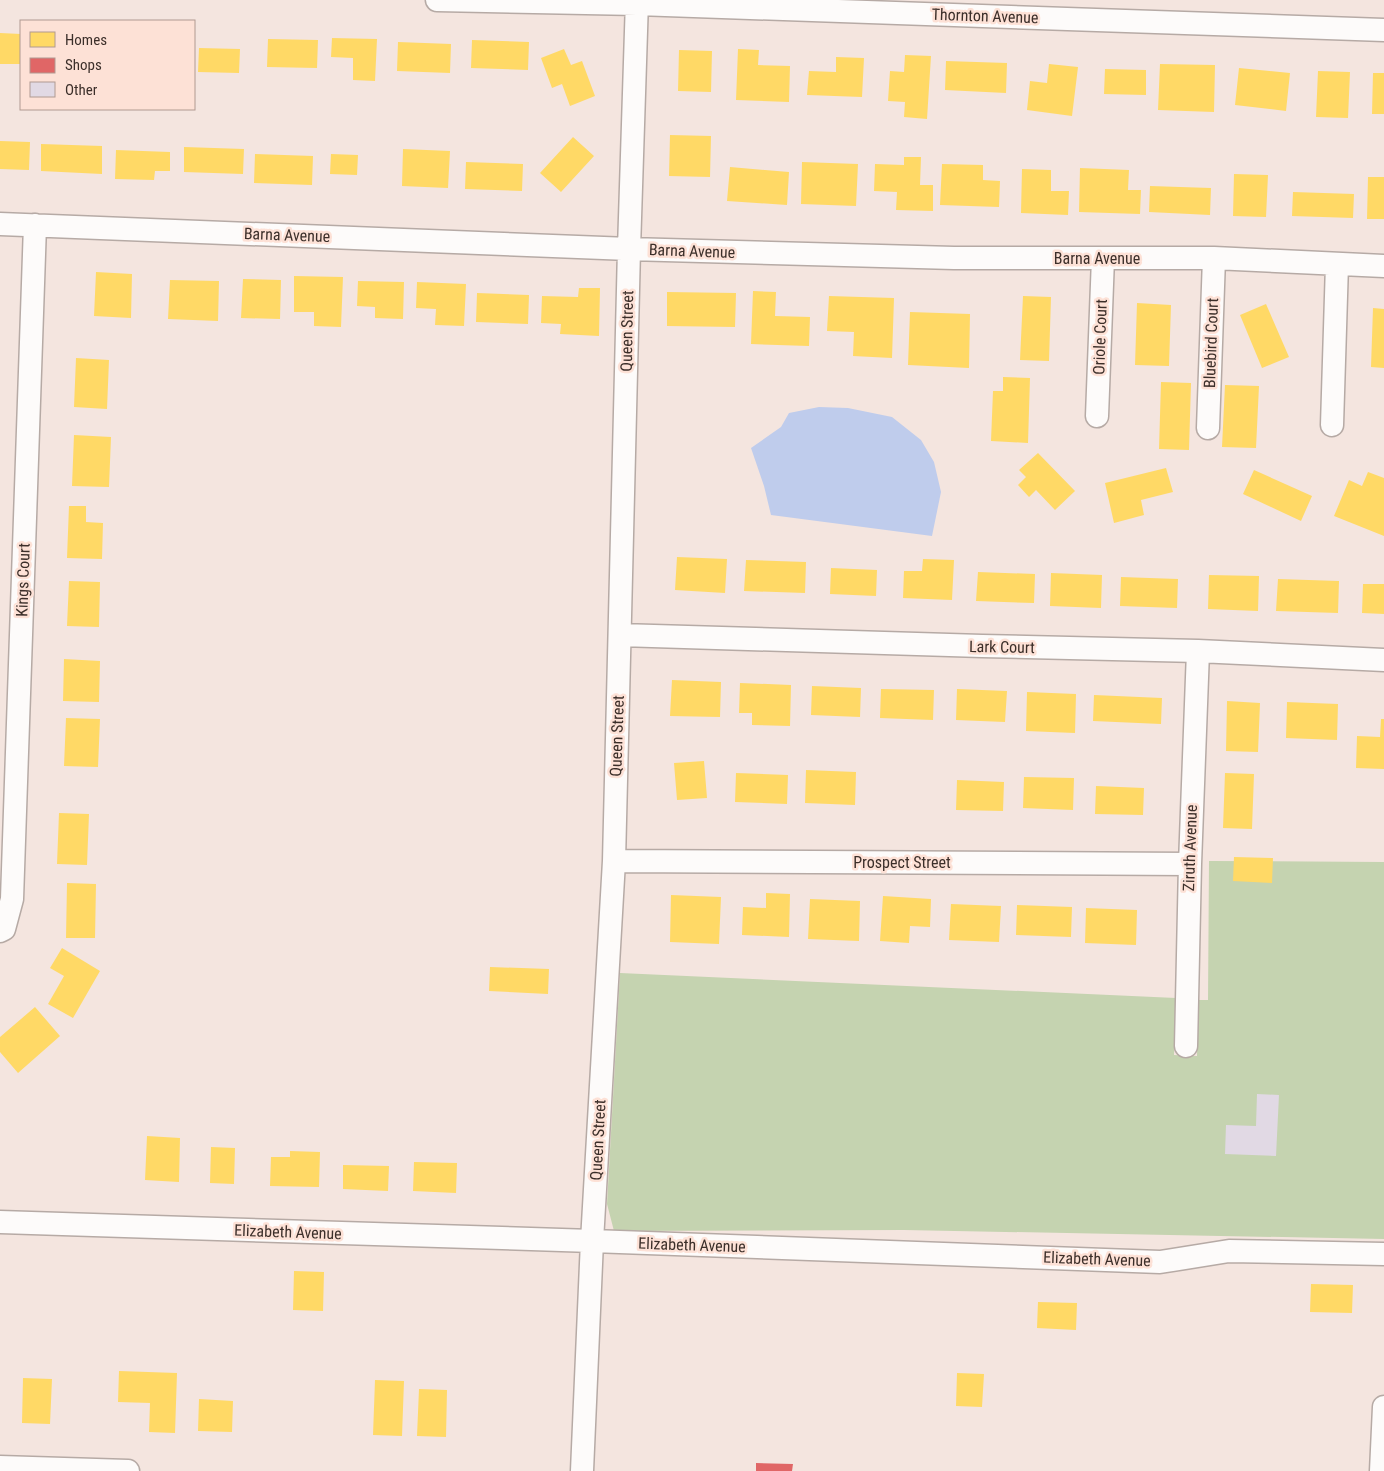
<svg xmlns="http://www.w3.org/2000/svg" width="1384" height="1471" font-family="'Roboto Condensed',sans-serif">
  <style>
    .green { fill: #c5d3b0 }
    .water { fill: #bfccec }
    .homes { fill: #ffd966 }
    .shops { fill: #e06666 }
    .building { fill: #e1d9e4 }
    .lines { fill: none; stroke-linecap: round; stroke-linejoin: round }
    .minor-casing { stroke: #b6aaa5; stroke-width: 25 }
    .minor { stroke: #fdfbfa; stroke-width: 22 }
    .labels { text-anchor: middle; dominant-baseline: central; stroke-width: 5; stroke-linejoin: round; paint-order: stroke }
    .street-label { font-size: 16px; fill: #3c2f2a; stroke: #fde1d6 }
  </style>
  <rect width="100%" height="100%" fill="#f4e5df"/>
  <path class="green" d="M 1209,861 L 1384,862 L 1384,1239 L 904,1230 L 614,1231 L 607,1204 L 620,973 L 1176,998 L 1174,1055 L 1197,1056 L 1198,1000 L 1208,1000 Z"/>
  <path class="water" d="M 819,407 L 848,408 L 892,417 L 921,440 L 934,462 L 941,492 L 932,536 L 771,515 L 764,486 L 751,448 L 781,427 L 789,413 Z"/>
  <path class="homes" d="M 0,33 L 21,34 L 21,64 L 0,64 Z
    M 332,38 L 377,39 L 375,81 L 353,80 L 353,58 L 331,57 Z
    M 268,39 L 318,40 L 317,68 L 267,67 Z
    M 472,40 L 529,42 L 528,70 L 471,68 Z
    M 398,42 L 451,44 L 450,73 L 397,71 Z
    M 199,48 L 240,49 L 239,73 L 198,72 Z
    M 564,49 L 571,65 L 582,61 L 595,96 L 570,106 L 562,84 L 552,88 L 541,58 Z
    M 738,49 L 759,50 L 758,65 L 790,66 L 789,102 L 736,100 Z
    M 679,50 L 712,51 L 711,92 L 678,91 Z
    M 905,55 L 931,56 L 927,119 L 904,117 L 905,102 L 888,101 L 890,71 L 904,72 Z
    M 836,57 L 864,58 L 862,97 L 807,95 L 809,71 L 836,72 Z
    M 946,61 L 1007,63 L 1006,93 L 945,90 Z
    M 1049,64 L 1078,67 L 1072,116 L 1027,110 L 1030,81 L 1047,83 Z
    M 1160,64 L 1215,65 L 1214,112 L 1158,110 Z
    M 1239,68 L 1290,73 L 1286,111 L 1235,105 Z
    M 1105,69 L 1146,70 L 1146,95 L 1104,94 Z
    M 1318,71 L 1350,72 L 1348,118 L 1316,117 Z
    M 1373,73 L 1384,73 L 1384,114 L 1372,114 Z
    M 670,135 L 711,136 L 710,177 L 669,176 Z
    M 573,137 L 594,156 L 561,192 L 540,173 Z
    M 0,141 L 30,142 L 29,170 L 0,169 Z
    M 41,144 L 102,146 L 102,174 L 41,171 Z
    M 184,147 L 244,149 L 243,174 L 184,172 Z
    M 403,149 L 450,151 L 448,188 L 402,186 Z
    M 116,150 L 170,152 L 170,171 L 155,171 L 154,180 L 115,179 Z
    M 255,154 L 313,156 L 312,185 L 254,183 Z
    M 331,154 L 358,155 L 357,175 L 330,174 Z
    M 904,157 L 921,157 L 920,185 L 933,185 L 933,211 L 896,210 L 897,192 L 874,191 L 875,164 L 904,165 Z
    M 466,162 L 523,164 L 522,191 L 465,189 Z
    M 802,162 L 858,164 L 856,206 L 801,204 Z
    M 942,164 L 983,165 L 983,180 L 1000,181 L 999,207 L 940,205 Z
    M 730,167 L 789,172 L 787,205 L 727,201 Z
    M 1080,168 L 1129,170 L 1128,190 L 1141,190 L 1140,214 L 1079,212 Z
    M 1022,169 L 1051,170 L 1051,191 L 1069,191 L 1068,215 L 1021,213 Z
    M 1234,174 L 1268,175 L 1266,217 L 1233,216 Z
    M 1368,177 L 1384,177 L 1384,219 L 1367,219 Z
    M 1150,186 L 1211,188 L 1210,215 L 1149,212 Z
    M 1293,192 L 1354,194 L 1353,218 L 1292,216 Z
    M 96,272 L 132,274 L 131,318 L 94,316 Z
    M 294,276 L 343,277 L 341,327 L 314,326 L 314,312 L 294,312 Z
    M 243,279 L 281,280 L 280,319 L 241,318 Z
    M 170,280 L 219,281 L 218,321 L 168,319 Z
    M 358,281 L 404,282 L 403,319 L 375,318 L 375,307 L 357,306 Z
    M 417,282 L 466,284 L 464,326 L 435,325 L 436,309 L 416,308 Z
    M 579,288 L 600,288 L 599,336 L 560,334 L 561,324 L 541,323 L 542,296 L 578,297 Z
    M 753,291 L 776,292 L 775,316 L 810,317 L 809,346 L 751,344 Z
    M 667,292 L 736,293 L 735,327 L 667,326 Z
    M 477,293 L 529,295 L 528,324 L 476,322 Z
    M 829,296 L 894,298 L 892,358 L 853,356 L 854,332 L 827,331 Z
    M 1023,296 L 1051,297 L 1049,361 L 1020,360 Z
    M 1137,303 L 1171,305 L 1169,366 L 1135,365 Z
    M 1266,304 L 1289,357 L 1262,368 L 1240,315 Z
    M 1373,308 L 1384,309 L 1384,368 L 1371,367 Z
    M 910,312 L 970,314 L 969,368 L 908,365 Z
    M 76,358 L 109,360 L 107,409 L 74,407 Z
    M 1003,377 L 1030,378 L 1028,443 L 991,441 L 993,391 L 1003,391 Z
    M 1161,382 L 1191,383 L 1189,450 L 1159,449 Z
    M 1225,385 L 1259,386 L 1256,448 L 1222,447 Z
    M 74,435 L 111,437 L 109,487 L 72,486 Z
    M 1038,453 L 1075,491 L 1055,510 L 1036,490 L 1029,497 L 1018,485 L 1026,477 L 1019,470 Z
    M 1166,468 L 1173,492 L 1141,500 L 1144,515 L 1114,523 L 1105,483 Z
    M 1254,470 L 1312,496 L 1301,521 L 1243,494 Z
    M 1368,472 L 1384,478 L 1384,536 L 1334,516 L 1349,480 L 1362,486 Z
    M 69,506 L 86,506 L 86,522 L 103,523 L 102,559 L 67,558 Z
    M 677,557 L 727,559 L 725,593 L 675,590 Z
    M 923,559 L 954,560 L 952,600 L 903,598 L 904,571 L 922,571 Z
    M 746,560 L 806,562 L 805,593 L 744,591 Z
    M 831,568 L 877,570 L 876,596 L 830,594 Z
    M 978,572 L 1035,574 L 1034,603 L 976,601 Z
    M 1051,573 L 1102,575 L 1101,608 L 1050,606 Z
    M 1209,575 L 1259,576 L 1258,611 L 1208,609 Z
    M 1121,577 L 1178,579 L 1177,608 L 1120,606 Z
    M 1278,579 L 1339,581 L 1338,613 L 1276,611 Z
    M 69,581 L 100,582 L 99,627 L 67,626 Z
    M 1363,584 L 1384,584 L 1384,614 L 1362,613 Z
    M 64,659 L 100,661 L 99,702 L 63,701 Z
    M 672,680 L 721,682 L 720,717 L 670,716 Z
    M 740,683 L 791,685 L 790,726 L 752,725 L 752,713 L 739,713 Z
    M 812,686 L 861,688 L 860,717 L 811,715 Z
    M 881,689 L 934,690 L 933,720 L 880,718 Z
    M 957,689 L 1007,691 L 1005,722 L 956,720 Z
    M 1027,692 L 1076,694 L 1075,733 L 1026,731 Z
    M 1094,695 L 1162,698 L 1161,724 L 1093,721 Z
    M 1227,701 L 1260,703 L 1258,752 L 1226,751 Z
    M 1287,702 L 1338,704 L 1337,740 L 1286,738 Z
    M 66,718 L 100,719 L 98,767 L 64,766 Z
    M 1381,719 L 1384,719 L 1384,769 L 1356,768 L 1357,736 L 1380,737 Z
    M 704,761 L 707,798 L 677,800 L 674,763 Z
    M 806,770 L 856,772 L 855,805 L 805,803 Z
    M 736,773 L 788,775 L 787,804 L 735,802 Z
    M 1225,773 L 1254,774 L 1252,829 L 1223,828 Z
    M 1024,777 L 1074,778 L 1073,810 L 1023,808 Z
    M 957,780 L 1004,782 L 1003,811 L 956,810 Z
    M 1096,786 L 1144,788 L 1143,815 L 1095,814 Z
    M 59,813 L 89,814 L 87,865 L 57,864 Z
    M 1234,857 L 1273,858 L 1272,883 L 1233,881 Z
    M 67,883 L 96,884 L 95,938 L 66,938 Z
    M 766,893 L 790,894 L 789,937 L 742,935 L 743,907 L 766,908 Z
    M 671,895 L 721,897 L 719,944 L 670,942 Z
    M 883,896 L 931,899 L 930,927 L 910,926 L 909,943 L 880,941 Z
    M 810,899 L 860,901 L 859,941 L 808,939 Z
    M 951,904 L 1001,906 L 999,942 L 949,940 Z
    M 1017,905 L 1072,907 L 1071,937 L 1016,935 Z
    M 1086,908 L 1137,910 L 1136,945 L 1085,943 Z
    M 62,948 L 100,971 L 73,1018 L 48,1004 L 64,976 L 50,968 Z
    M 490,967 L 549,969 L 548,994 L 489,991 Z
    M 35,1007 L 60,1036 L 18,1073 L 0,1052 L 0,1037 Z
    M 147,1136 L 180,1138 L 179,1182 L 145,1180 Z
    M 211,1147 L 235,1148 L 234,1184 L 210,1183 Z
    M 290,1151 L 320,1152 L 319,1187 L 270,1186 L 271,1157 L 290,1157 Z
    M 414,1162 L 457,1163 L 456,1193 L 413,1191 Z
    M 343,1165 L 389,1166 L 388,1191 L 343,1189 Z
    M 294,1271 L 324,1272 L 323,1311 L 293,1310 Z
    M 1311,1284 L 1353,1285 L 1352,1313 L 1310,1312 Z
    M 1038,1302 L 1077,1303 L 1076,1330 L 1037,1328 Z
    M 119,1371 L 177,1373 L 175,1433 L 149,1432 L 150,1403 L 118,1402 Z
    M 957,1373 L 984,1374 L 982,1407 L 956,1406 Z
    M 23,1378 L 52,1379 L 50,1424 L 22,1423 Z
    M 375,1380 L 404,1381 L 402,1436 L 373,1435 Z
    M 419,1389 L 447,1390 L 446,1437 L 417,1436 Z
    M 199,1399 L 233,1401 L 232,1432 L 198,1431 Z"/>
  <path class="shops" d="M 756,1463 L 793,1464 L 792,1471 L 756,1471 Z"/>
  <path class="building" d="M 1257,1094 L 1279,1095 L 1276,1156 L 1225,1154 L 1226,1125 L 1256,1126 Z"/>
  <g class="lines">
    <g class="minor-casing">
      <path id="minor" d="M 437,0 L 637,4 L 1384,30
        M 0,224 L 629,249 L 954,258 L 1214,258 L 1384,266
        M 1097,416 L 1103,258
        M 1332,425 L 1337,264
        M 1208,428 L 1214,258
        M 620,635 L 982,646 L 1198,651 L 1384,660
        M 614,861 L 1190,864
        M 0,931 L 4,929 L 12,899 L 35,225
        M 1186,1046 L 1190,864 L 1198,651
        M 0,1222 L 592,1241 L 1160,1262 L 1229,1251 L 1384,1254
        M 0,1467 L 128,1471
        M 582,1471 L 592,1241 L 614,861 L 629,249 L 637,0
        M 1381,1471 L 1384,1407"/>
    </g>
    <use href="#minor" class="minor"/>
  </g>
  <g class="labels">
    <g class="street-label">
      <text transform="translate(985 16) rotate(2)">Thornton Avenue</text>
      <text transform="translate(287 235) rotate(2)">Barna Avenue</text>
      <text transform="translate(692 251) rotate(2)">Barna Avenue</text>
      <text x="1097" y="258">Barna Avenue</text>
      <text transform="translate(627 331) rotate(-89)">Queen Street</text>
      <text transform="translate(1100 337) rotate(-88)">Oriole Court</text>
      <text transform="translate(1211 343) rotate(-88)">Bluebird Court</text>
      <text transform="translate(23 580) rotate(-88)">Kings Court</text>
      <text transform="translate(1002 647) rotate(1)">Lark Court</text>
      <text transform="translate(617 736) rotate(-88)">Queen Street</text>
      <text transform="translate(1190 848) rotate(-88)">Ziruth Avenue</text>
      <text x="902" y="862">Prospect Street</text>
      <text transform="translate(598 1140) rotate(-87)">Queen Street</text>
      <text transform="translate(288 1232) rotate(2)">Elizabeth Avenue</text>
      <text transform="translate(692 1245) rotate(2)">Elizabeth Avenue</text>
      <text transform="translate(1097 1259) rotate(2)">Elizabeth Avenue</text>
    </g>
  </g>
  <rect x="20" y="20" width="175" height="90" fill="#fde1d6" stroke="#b09a91"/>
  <rect x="30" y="32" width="25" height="15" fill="#ffd966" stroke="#b09a91"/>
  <text x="65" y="45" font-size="15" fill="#3c2f2a">Homes</text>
  <rect x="30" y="58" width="25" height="15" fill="#e06666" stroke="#b09a91"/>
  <text x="65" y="70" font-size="15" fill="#3c2f2a">Shops</text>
  <rect x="30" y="82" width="25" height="15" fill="#e1d9e4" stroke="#b09a91"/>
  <text x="65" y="95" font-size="15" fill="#3c2f2a">Other</text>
</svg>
